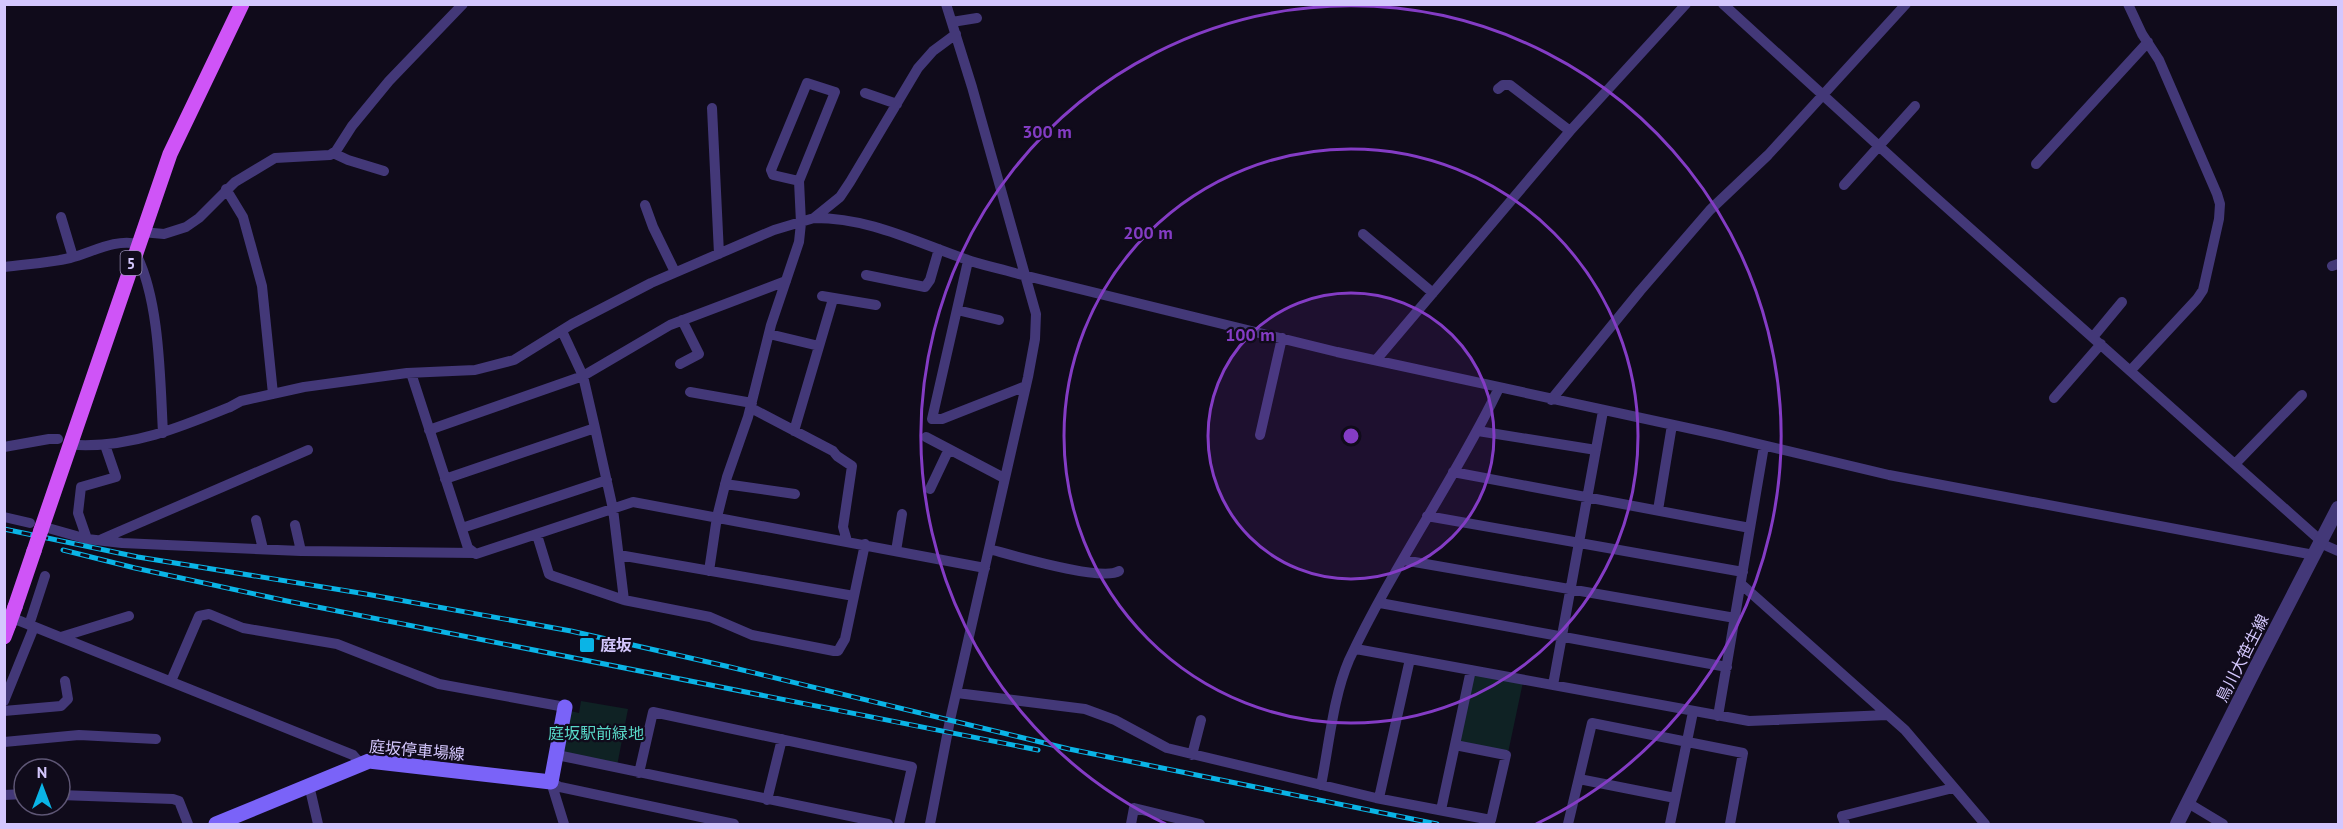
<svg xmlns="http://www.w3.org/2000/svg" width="2343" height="829" font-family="'PT Sans','Noto Sans JP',sans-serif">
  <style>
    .green { fill: #0f2224 }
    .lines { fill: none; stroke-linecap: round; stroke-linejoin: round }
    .minor { stroke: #433878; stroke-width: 10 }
    .tertiary { stroke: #433878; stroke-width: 14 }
    .secondary { stroke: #7a63f8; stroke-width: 15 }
    .primary { stroke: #cf54f7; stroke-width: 15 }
    .rail-casing { stroke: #0ab4e6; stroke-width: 5 }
    .rail { stroke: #100b1b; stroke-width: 3; stroke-dasharray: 9; stroke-linecap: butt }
    .primary-bridge { stroke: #cf54f7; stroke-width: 15 }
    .ring { fill: none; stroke: #843cc5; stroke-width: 3 }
    .poi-dot { fill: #0ab4e6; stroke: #100b1b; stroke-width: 2 }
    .labels { text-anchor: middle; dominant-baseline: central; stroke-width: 4.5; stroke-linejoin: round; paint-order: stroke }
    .shield { fill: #100b1b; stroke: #998fb9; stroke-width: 1.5 }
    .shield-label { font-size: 15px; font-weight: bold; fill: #d4c7fd }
    .poi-label { font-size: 16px; font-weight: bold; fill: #d4c7fd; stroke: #100b1b; text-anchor: start }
    .street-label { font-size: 16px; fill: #d4c7fd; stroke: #100b1b }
    .park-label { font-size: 16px; fill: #58d8c8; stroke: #100b1b }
    .centre { fill: #843cc5; stroke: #100b1b; stroke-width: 3 }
    .ring-label { font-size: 18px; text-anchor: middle; font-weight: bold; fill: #843cc5; stroke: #100b1b; stroke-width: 4.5; stroke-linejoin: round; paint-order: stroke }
  </style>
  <rect width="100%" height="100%" fill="#100b1b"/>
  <path class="green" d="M 1473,674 L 1523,682 L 1508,753 L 1458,743 Z
    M 581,701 L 628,709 L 617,766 L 560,753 L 566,710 L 579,713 Z"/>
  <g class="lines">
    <path class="minor" d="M 1723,4 L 1926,189 L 2321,541
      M 2128,4 L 2142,34 L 2159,60 L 2217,194 L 2220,204 L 2219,219 L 2203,290 L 2197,299 L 2131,370
      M 952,22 L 977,18
      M 1498,89 L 1503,85 L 1510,85 L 1570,131
      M 865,93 L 897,104
      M 712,108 L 719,254
      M 333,153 L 348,160 L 384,171
      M 2036,164 L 2148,42
      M 1844,185 L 1915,106
      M 226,189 L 243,217 L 262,286 L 273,394
      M 645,205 L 653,227 L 675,272
      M 61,217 L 73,257
      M 814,218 C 870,218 913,241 965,259 C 981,265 998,268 1015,273 L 1337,352 L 1720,435 L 1889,475 L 2314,555
      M 142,232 L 164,234 L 186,227 L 199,218 L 235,182 L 275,158 L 330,155 L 336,151 L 352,126 L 389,81 L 463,4
      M 1363,234 L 1433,293
      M 135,252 C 160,299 160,379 163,433
      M 968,261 L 932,419 L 942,419 L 1026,386
      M 2332,266 L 2338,264
      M 4,267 C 26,264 48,263 70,258 C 91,253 115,238 138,244
      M 866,275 L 925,287 L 930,280 L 939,249
      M 822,296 L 876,305
      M 957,310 L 999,320
      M 562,331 L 583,376 L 595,428 L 613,509 L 624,600
      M 769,334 L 819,346
      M 2093,337 L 2122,302
      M 1376,360 L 1570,131 L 1686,4
      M 680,364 L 699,354 L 682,320
      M 411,373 L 468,548 L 476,554 L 633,502 L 985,568
      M 690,392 L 752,403
      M 2054,398 L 2101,344
      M 1551,400 L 1640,291 L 1710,210 L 1768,155 L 1906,4
      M 751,408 L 833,451 L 837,456 L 852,466 L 843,527 L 847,541
      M 429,430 L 583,376 L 670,325 L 786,281
      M 794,431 L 833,299
      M 1478,431 L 1596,450
      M 1260,435 L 1282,338
      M 926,437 L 1004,478
      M 78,445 C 133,447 181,427 230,407 L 241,401 L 304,387 L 407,373 L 475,370 L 514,360 L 572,324 L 651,283 L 774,230 L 814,218 L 840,197 L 850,182 L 918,68 L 933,51 L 956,34
      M 4,447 L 49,439 L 58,439
      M 2235,464 L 2302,395
      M 1453,472 L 1750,528
      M 445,479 L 595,428
      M 725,484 L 795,494
      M 930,489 L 949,449
      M 1658,510 L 1672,425
      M 1427,516 L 1743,572
      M 4,517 L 30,523
      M 256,520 L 263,549
      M 295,525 L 301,551
      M 48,528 L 87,539 L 122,543 L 301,551 L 475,553
      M 462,528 L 607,480
      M 537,535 L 549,574 L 553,576 L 624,600 L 710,617 L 752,635 L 834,651 L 838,651 L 845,639 L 865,544
      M 87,539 L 78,513 L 81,487 L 116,477 L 105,445
      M 102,539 L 308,450
      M 2320,543 L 2338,551
      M 989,549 C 1012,555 1102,582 1119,571
      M 896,551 L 902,514
      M 619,555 L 854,596
      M 1403,560 L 1735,618
      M 709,571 L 717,517 L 727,477 L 748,417 L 771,325 L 799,242 L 801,223 L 799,181 L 835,92 L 807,83 L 771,170 L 773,175 L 799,181
      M 1741,584 L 1905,730 L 1985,824
      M 1380,603 L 1727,667
      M 5,615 L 353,755 L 360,763
      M 29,625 L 45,576
      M 61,637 L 129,616
      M 1356,649 L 1749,721 L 1887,715
      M 171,681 L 199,616 L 209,614 L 243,628 L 337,644 L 439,684 L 565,707
      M 1553,685 L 1603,411
      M 957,693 L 1085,709 L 1115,720 L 1167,748 L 1376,798 L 1491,820 L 1506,755 L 1455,745
      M 4,701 L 34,627
      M 4,711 L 61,706 L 68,699 L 65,681
      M 1718,716 L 1764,446
      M 4,742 L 79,735 L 156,739
      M 557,755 L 888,824
      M 1192,755 L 1201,720
      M 639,773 L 653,712 L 912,767 L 899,824
      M 1579,779 L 1675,798
      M 551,782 L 560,787 L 734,824
      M 551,782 L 564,824
      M 309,785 L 318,824
      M 1321,785 C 1329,746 1333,697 1349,660 C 1393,566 1454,481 1499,388
      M 4,795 L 24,794
      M 60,795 L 173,799 L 179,801 L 188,824
      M 1379,798 L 1410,659
      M 767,800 L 782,739
      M 2188,803 L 2223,824
      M 1441,810 L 1471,670
      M 930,824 L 950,720 L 1028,377 L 1035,339 L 1036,314 L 972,87 L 946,4
      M 1131,824 L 1134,808 L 1200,824
      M 1568,824 L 1592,723 L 1743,753 L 1730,824
      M 1670,824 L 1693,712
      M 1845,824 L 1842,816 L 1953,788"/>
    <path class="tertiary" d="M 2177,824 L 2256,667 L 2338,508"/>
    <path class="secondary" d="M 216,824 L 369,761 L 551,782 L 565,707"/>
    <path class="primary" d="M 41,530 L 170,154 L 242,4
      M 15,607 L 34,551
      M 4,637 L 9,624"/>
    <g class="rail-casing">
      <path id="rail" d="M 4,529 L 138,557 L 366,594 L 571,631 L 730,667 L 1069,749 L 1437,824
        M 63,550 L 135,568 L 287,601 L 1038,750"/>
    </g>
    <use href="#rail" class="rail"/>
    <path class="primary-bridge" d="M 34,551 L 41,530
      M 9,624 L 15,607"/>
  </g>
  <circle cx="1351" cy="436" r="143" fill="#843cc5" fill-opacity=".12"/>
  <g class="ring">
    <circle cx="1351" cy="436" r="143"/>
    <circle cx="1351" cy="436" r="287"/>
    <path d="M1166 824A430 430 0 1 1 1536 824"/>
  </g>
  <rect class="poi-dot" x="579" y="637" width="16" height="16" rx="3"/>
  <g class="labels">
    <rect class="shield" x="120.5" y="251" width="21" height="24" rx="4.5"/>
    <g class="shield-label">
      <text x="131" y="263">5</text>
    </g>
    <g class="poi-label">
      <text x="600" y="645">庭坂</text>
    </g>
    <g class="street-label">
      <text transform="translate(2242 658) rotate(-63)">鳥川大笹生線</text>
      <text transform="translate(417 750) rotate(5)">庭坂停車場線</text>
    </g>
    <g class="park-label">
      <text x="596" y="733">庭坂駅前緑地</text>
    </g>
  </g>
  <circle cx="1351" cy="436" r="9" class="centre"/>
  <g class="ring-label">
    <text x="1047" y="138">300 m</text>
    <text x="1148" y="239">200 m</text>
    <text x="1250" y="341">100 m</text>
  </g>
  <rect width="2343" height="829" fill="none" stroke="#d4c7fd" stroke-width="12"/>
  <g transform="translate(42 787)"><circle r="28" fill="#100b1b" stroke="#5e5675" stroke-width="1.5"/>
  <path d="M0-4.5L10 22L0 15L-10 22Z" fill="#0ab4e6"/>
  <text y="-9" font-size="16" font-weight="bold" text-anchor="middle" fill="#d4c7fd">N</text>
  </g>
</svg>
